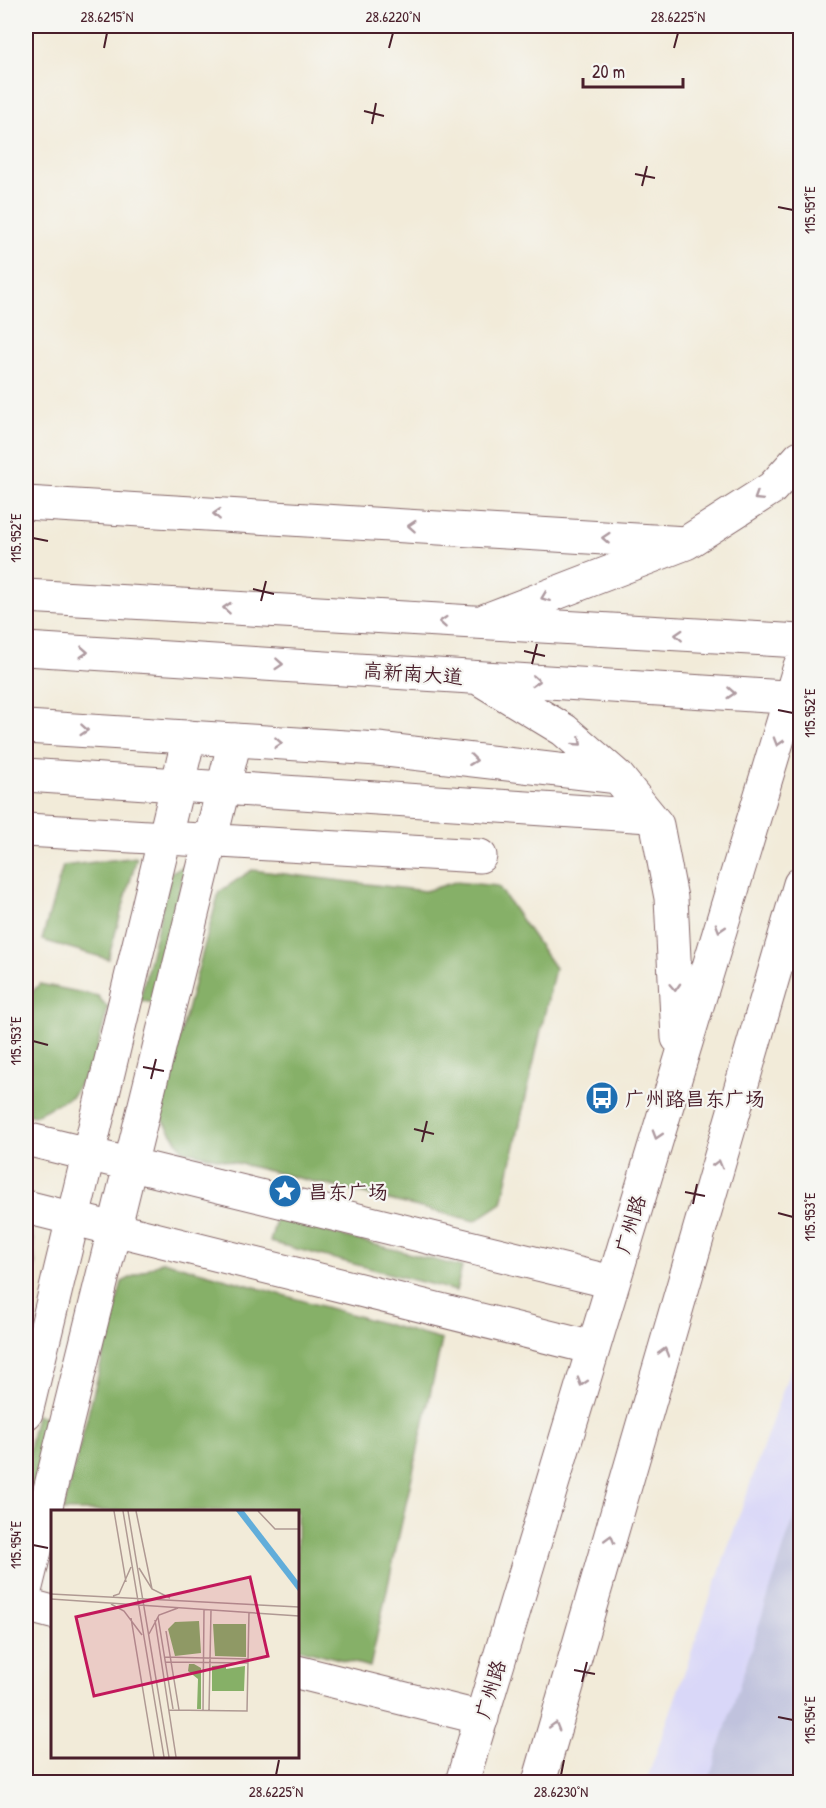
<svg xmlns="http://www.w3.org/2000/svg" width="826" height="1808" font-family="'Patrick Hand','LXGW WenKai TC',sans-serif">
  <style>
    .built { fill: #d9d7f8 }
    .industrial { fill: #c0c2dd }
    .forest { fill: #86b067; stroke: #686849; stroke-width: 1.5 }
    .lines { fill: none; stroke-linecap: round; stroke-linejoin: round }
    .minor-casing { stroke: #856668; stroke-width: 35 }
    .major-casing { stroke: #856668; stroke-width: 35 }
    .minor { stroke: #fff; stroke-width: 33 }
    .major { stroke: #fff; stroke-width: 33 }
    .oneway { stroke: #ae9aa0 }
    .ticks { fill: none; stroke: #4a1f2b; stroke-width: 2 }
    .labels { text-anchor: middle; dominant-baseline: central; stroke-width: 4.5; stroke-linejoin: round; paint-order: stroke }
    .street-label { font-size: 20px; fill: #4a1f2b; stroke: #f6f6f2 }
    .poi-label { font-size: 20px; fill: #4a1f2b; stroke: #f6f6f2; text-anchor: start }
    .inset-road { fill: none; stroke: #af9993; stroke-width: 1.5 }
    .view { fill: #c2185b; fill-opacity: 0.15; stroke: #c2185b; stroke-width: 3 }
    .inset-edge { fill: none; stroke: #4a1f2b; stroke-width: 3 }
    .neatline { fill: none; stroke: #4a1f2b; stroke-width: 2 }
    .ticks-label { font-size: 15px; text-anchor: middle; fill: #4a1f2b }
  </style>
  <rect width="100%" height="100%" fill="#f6f6f2"/>
  <filter id="ink" filterUnits="userSpaceOnUse"><feTurbulence type="fractalNoise" baseFrequency=".0167" numOctaves="2"/><feDisplacementMap in="SourceGraphic" scale="12" xChannelSelector="R" yChannelSelector="G"/><feConvolveMatrix kernelMatrix="1 2 1 2 8 2 1 2 1" color-interpolation-filters="sRGB"/></filter>
  <filter id="wash" filterUnits="userSpaceOnUse"><feTurbulence type="fractalNoise" baseFrequency=".008" numOctaves="4" result="noise"/><feDisplacementMap in="SourceGraphic" scale="24" xChannelSelector="R" yChannelSelector="G"/><feGaussianBlur stdDeviation="1.35" result="paint"/><feColorMatrix in="noise" values="0 0 0 0 0 0 0 0 0 0 0 0 0 0 0 0 0 1.4 0 .05"/><feComposite in="paint" operator="in"/></filter>
  <g filter="url(#wash)">
    <rect width="100%" height="100%" fill="#f2ebd9"/>
    <path class="built" d="M 800,1341 L 800,1782 L 646,1782 Z"/>
    <path class="industrial" d="M 800,1498 L 800,1782 L 708,1782 Z"/>
    <path class="forest" d="M 137,857 L 108,959 L 42,940 L 63,866 Z
      M 186,865 L 152,1003 L 140,1000 L 171,872 Z
      M 252,870 L 425,891 L 455,882 L 498,886 L 555,968 L 502,1203 L 475,1221 L 183,1150 L 159,1114 L 219,892 Z
      M 40,984 L 98,996 L 108,1008 L 94,1060 L 72,1096 L 34,1116 L 26,1114 L 26,998 Z
      M 276,1219 L 462,1267 L 456,1291 L 270,1242 Z
      M 26,1232 L 32,1233 L 35,1266 L 26,1305 Z
      M 163,1261 L 442,1340 L 370,1667 L 297,1648 L 297,1511 L 63,1511 L 122,1282 Z
      M 36,1415 L 52,1418 L 26,1538 L 26,1464 Z"/>
  </g>
  <g filter="url(#ink)">
    <g class="lines">
      <g class="minor-casing">
        <path id="minor" d="M 26,775 L 649,816
          M 26,830 L 480,856
          M 26,1139 L 612,1282
          M 26,1207 L 593,1348
          M 26,1413 L 189,737
          M 26,1587 L 235,740
          M 26,1605 L 52,1612
          M 297,1672 L 482,1718"/>
      </g>
      <g class="major-casing">
        <path id="major" d="M 26,503 L 686,543
          M 26,596 L 800,641
          M 486,620 L 686,543 L 772,488 L 800,457
          M 26,649 L 800,698
          M 480,679 L 564,730 L 618,777 L 657,825 L 671,898 L 678,1038
          M 26,727 L 378,749 L 618,777
          M 462,1782 L 800,666
          M 539,1782 L 800,884"/>
      </g>
      <use href="#minor" class="minor"/>
      <use href="#major" class="major"/>
    </g>
    <defs><path id="oneway-chevron" d="M-2-3.5L2.5 0L-2 3.5" fill="none" stroke-width="1.6" stroke-linecap="round" stroke-linejoin="round" transform="scale(1.5)"/></defs>
    <g class="oneway">
      <use href="#oneway-chevron" transform="translate(758 497) rotate(148)"/>
      <use href="#oneway-chevron" transform="translate(217 514) rotate(-177)"/>
      <use href="#oneway-chevron" transform="translate(412 526) rotate(-176)"/>
      <use href="#oneway-chevron" transform="translate(606 538) rotate(-176)"/>
      <use href="#oneway-chevron" transform="translate(545 597) rotate(159)"/>
      <use href="#oneway-chevron" transform="translate(227 608) rotate(-176)"/>
      <use href="#oneway-chevron" transform="translate(443 622) rotate(-176)"/>
      <use href="#oneway-chevron" transform="translate(679 635) rotate(-177)"/>
      <use href="#oneway-chevron" transform="translate(84 652) rotate(4)"/>
      <use href="#oneway-chevron" transform="translate(279 664) rotate(4)"/>
      <use href="#oneway-chevron" transform="translate(536 681) rotate(4)"/>
      <use href="#oneway-chevron" transform="translate(731 693) rotate(4)"/>
      <use href="#oneway-chevron" transform="translate(84 730) rotate(4)"/>
      <use href="#oneway-chevron" transform="translate(578 742) rotate(41)"/>
      <use href="#oneway-chevron" transform="translate(778 742) rotate(107)"/>
      <use href="#oneway-chevron" transform="translate(278 743) rotate(4)"/>
      <use href="#oneway-chevron" transform="translate(473 760) rotate(7)"/>
      <use href="#oneway-chevron" transform="translate(720 928) rotate(107)"/>
      <use href="#oneway-chevron" transform="translate(675 987) rotate(87)"/>
      <use href="#oneway-chevron" transform="translate(657 1135) rotate(107)"/>
      <use href="#oneway-chevron" transform="translate(718 1164) rotate(-74)"/>
      <use href="#oneway-chevron" transform="translate(664 1352) rotate(-74)"/>
      <use href="#oneway-chevron" transform="translate(582 1382) rotate(107)"/>
      <use href="#oneway-chevron" transform="translate(610 1539) rotate(-74)"/>
      <use href="#oneway-chevron" transform="translate(555 1726) rotate(-74)"/>
    </g>
  </g>
  <path class="ticks" d="M 104,48 L 107,33M 389,48 L 393,33M 674,48 L 678,33M 364,111 L 384,116M 372,124 L 376,103M 635,174 L 655,178M 642,186 L 647,166M 778,207 L 793,210M 33,538 L 48,541M 253,589 L 274,594M 261,601 L 266,581M 524,651 L 545,656M 532,664 L 537,644M 778,710 L 793,713M 33,1041 L 48,1045M 143,1067 L 164,1071M 151,1079 L 156,1059M 414,1129 L 434,1134M 422,1142 L 427,1121M 685,1192 L 705,1196M 693,1204 L 697,1184M 778,1213 L 793,1217M 33,1545 L 48,1548M 574,1670 L 595,1674M 582,1682 L 587,1662M 778,1717 L 793,1720M 276,1775 L 279,1760M 561,1775 L 564,1760"/>
  <defs>
    <g id="bus-disc" transform="scale(1.725)"><circle r="9.5" fill="#1f6fb2" stroke="#f6f6f2"/><path d="M-5-6H5V4H4V6H2V4H-2V6H-4V4H-5ZM-3.5-4V0h7V-4ZM-3.5 1.2v1.5H-2V1.2ZM2 1.2v1.5H3.5V1.2Z" fill="#fff"/></g>
    <g id="sight-disc" transform="scale(1.725)"><circle r="9.5" fill="#1f6fb2" stroke="#f6f6f2"/><path d="M0-6L1.8-2.2L6-1.7L2.9 1.2L3.7 5.4L0 3.3L-3.7 5.4L-2.9 1.2L-6-1.7L-1.8-2.2Z" fill="#fff"/></g>
  </defs>
  <g fill-rule="evenodd">
    <use href="#bus-disc" x="602" y="1098"/>
    <use href="#sight-disc" x="285" y="1191"/>
  </g>
  <g class="labels">
    <g class="street-label">
      <text transform="translate(413 673) rotate(4)">高新南大道</text>
      <text transform="translate(630 1224) rotate(-73)">广州路</text>
      <text transform="translate(490 1689) rotate(-73)">广州路</text>
    </g>
    <g class="poi-label">
      <text x="625" y="1098">广州路昌东广场</text>
      <text x="308" y="1191">昌东广场</text>
    </g>
  </g>
  <g transform="translate(51 1510)">
    <rect width="248" height="248" fill="#f2ebd9"/>
    <path d="M 148,111 L 150,143 L 124,146 L 117,119 L 124,112 ZM 162,114 L 195,114 L 195,147 L 164,146 ZM 143,154 L 150,158 L 150,199 L 146,199 L 147,169 L 137,161 L 138,154 ZM 175,155 L 175,159 L 194,156 L 193,181 L 161,181 L 161,156 Z" fill="#86b067"/>
    <path d="M 185,1 L 193,1 L 247,71 L 247,81 Z" fill="#61adda"/>
    <path class="inset-road" d="M 63,1 L 75,72M 72,1 L 113,247M 77,1 L 118,247M 85,1 L 101,79M 207,1 L 224,19 L 248,19M 88,58 L 101,79 L 119,88M 0,84 L 248,97M 62,86 L 68,84 L 80,57M 0,89 L 248,106M 60,94 L 73,101 L 91,125M 107,107 L 122,199M 80,108 L 103,247M 104,110 L 125,247M 115,121 L 128,200M 98,124 L 108,105 L 127,98M 113,147 L 197,149M 114,152 L 197,153M 118,200 L 196,201 L 198,102M 152,201 L 153,99M 158,201 L 160,100"/>
    <path class="view" d="M 199,67 L 217,146 L 43,186 L 25,107 Z"/>
    <rect width="248" height="248" class="inset-edge"/>
  </g>
  <rect width="826" height="1808" fill="none" stroke="#f6f6f2" stroke-width="66"/>
  <path d="M583 78v9h100v-9" fill="none" stroke="#4a1f2b" stroke-width="3"/>
  <text x="592" y="78" font-size="18" fill="#4a1f2b" stroke="#f6f6f2" stroke-width="4.5" paint-order="stroke">20 m</text>
  <rect x="33" y="33" width="760" height="1742" class="neatline"/>
  <g class="ticks-label">
    <text x="107" y="22">28.6215°N</text>
    <text x="393" y="22">28.6220°N</text>
    <text x="678" y="22">28.6225°N</text>
    <text transform="translate(810 210) rotate(-90)" y="5">115.951°E</text>
    <text transform="translate(16 538) rotate(-90)" y="5">115.952°E</text>
    <text transform="translate(810 713) rotate(-90)" y="5">115.952°E</text>
    <text transform="translate(16 1041) rotate(-90)" y="5">115.953°E</text>
    <text transform="translate(810 1217) rotate(-90)" y="5">115.953°E</text>
    <text transform="translate(16 1545) rotate(-90)" y="5">115.954°E</text>
    <text transform="translate(810 1720) rotate(-90)" y="5">115.954°E</text>
    <text x="276" y="1797">28.6225°N</text>
    <text x="561" y="1797">28.6230°N</text>
  </g>
</svg>
